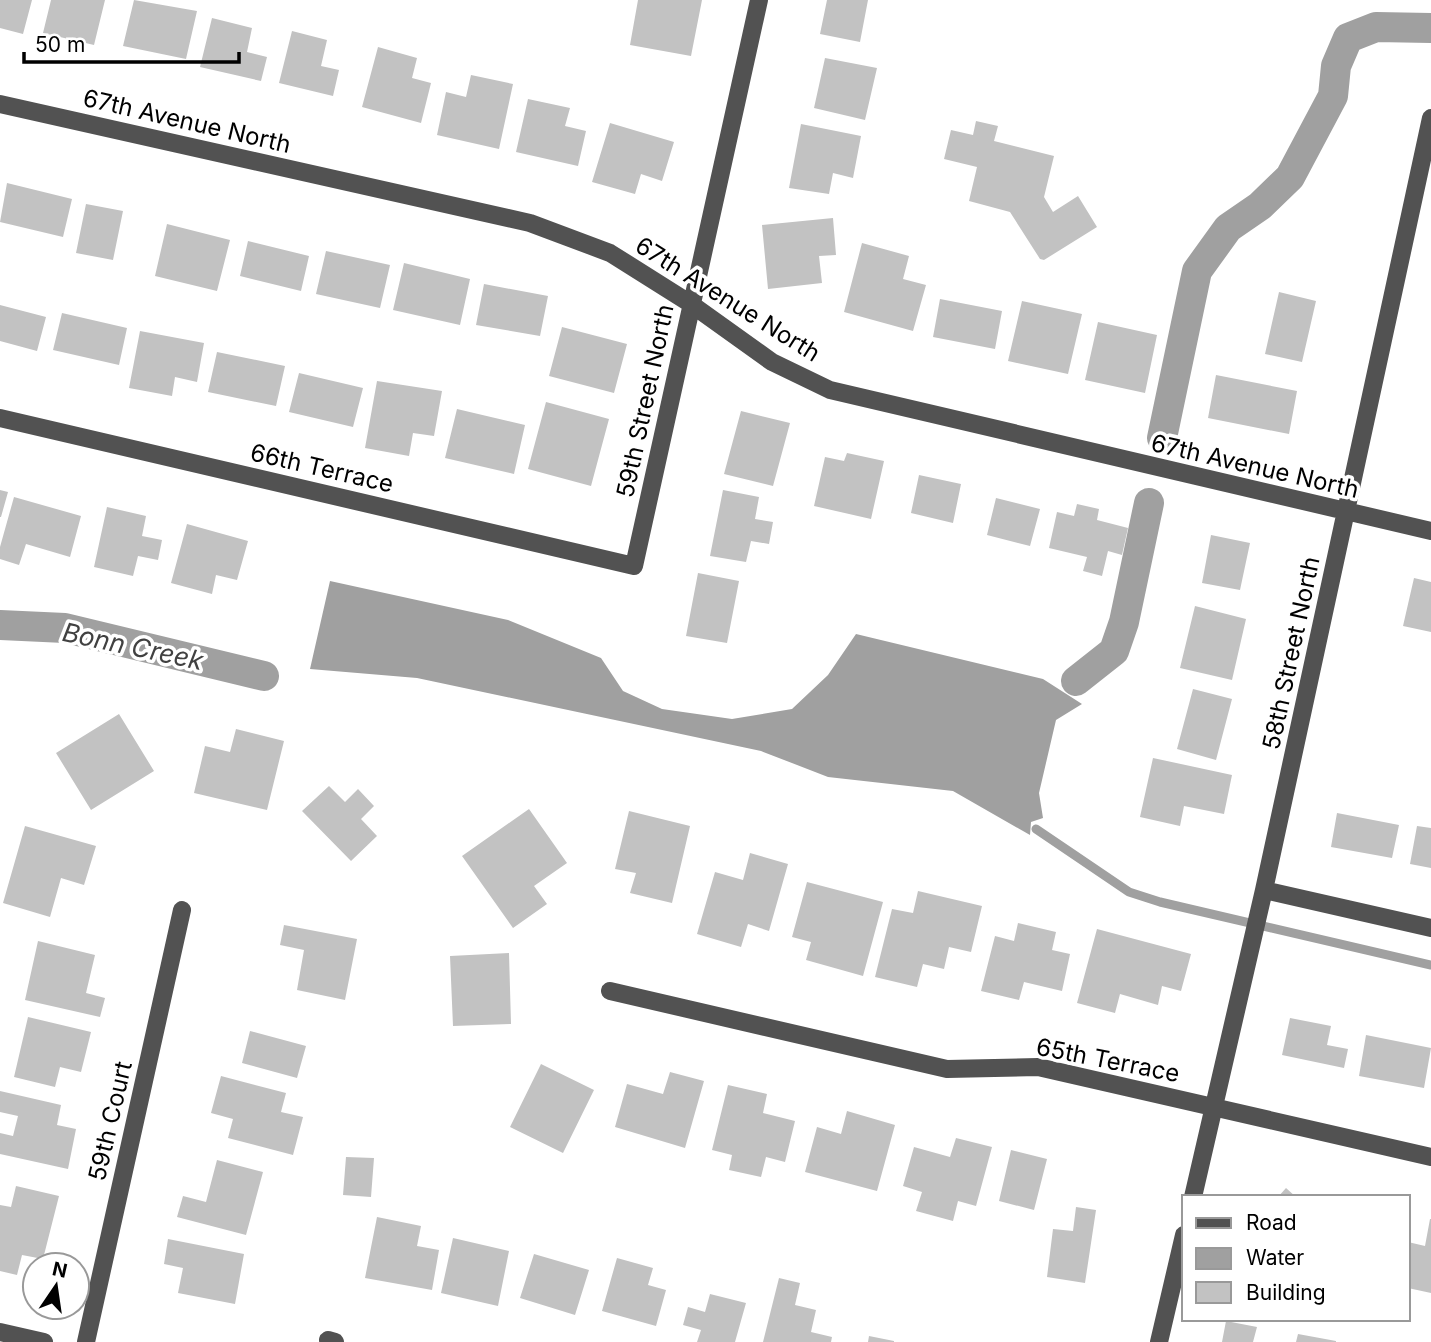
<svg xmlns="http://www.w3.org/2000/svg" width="1431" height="1342" font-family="Inter,sans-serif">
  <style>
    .water { fill: #a0a0a0 }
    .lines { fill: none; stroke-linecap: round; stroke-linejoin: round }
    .stream { stroke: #a0a0a0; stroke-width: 9 }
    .canal { stroke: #a0a0a0; stroke-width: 30 }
    .building { fill: #c2c2c2 }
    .minor { stroke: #525252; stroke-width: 18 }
    .labels { text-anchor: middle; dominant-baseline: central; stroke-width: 7; stroke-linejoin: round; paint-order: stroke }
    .street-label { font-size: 24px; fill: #000; stroke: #fff }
    .water-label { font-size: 26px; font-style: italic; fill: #414141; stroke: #fff }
  </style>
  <rect width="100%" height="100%" fill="#fff"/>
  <path class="water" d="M 330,581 L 508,620 L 601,658 L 623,691 L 662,709 L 732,719 L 792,709 L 828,675 L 856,634 L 1043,679 L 1082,704 L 1056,720 L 1039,793 L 1043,818 L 1031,822 L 1030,835 L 953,791 L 828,777 L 761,751 L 417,678 L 310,669 Z"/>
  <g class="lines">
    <path class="stream" d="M 1036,829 L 1129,892 L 1160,902 L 1431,965"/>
    <path class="canal" d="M 1162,438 L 1197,271 L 1228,228 L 1260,206 L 1290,177 L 1333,96 L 1336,66 L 1348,38 L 1376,27 L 1431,28
      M 0,625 L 65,628 L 264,676
      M 1076,681 L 1114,651 L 1124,622 L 1149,503"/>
  </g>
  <path class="building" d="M 0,0 L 32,0 L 23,34 L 0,28 Z
    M 51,0 L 105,0 L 94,45 L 43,33 Z
    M 134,0 L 197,11 L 186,59 L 123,46 Z
    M 638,0 L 702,0 L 691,56 L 630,45 Z
    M 827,0 L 868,0 L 860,42 L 820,34 Z
    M 212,18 L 252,28 L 247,52 L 267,57 L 261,81 L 200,67 Z
    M 292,31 L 327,40 L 321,66 L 339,70 L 333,96 L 279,83 Z
    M 378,47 L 417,58 L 412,78 L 431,83 L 421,123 L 362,107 Z
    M 825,58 L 877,68 L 865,120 L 814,108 Z
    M 471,75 L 513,84 L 499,149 L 437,135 L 446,92 L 466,97 Z
    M 528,99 L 570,108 L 565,126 L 586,131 L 578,166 L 516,152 Z
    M 976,121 L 998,126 L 994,141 L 1054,156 L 1044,197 L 1053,212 L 1078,196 L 1097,227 L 1044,260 L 1040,259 L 1010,212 L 969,201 L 977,167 L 944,159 L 951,130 L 973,135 Z
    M 610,123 L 674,142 L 662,181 L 641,174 L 635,194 L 592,182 Z
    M 801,124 L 861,136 L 853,178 L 833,173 L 829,194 L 789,188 Z
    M 7,183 L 72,199 L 63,237 L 0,222 Z
    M 86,204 L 123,211 L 113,260 L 76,253 Z
    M 833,218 L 836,255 L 819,256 L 822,283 L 768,289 L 762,225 Z
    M 167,224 L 230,240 L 217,291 L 155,276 Z
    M 248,241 L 309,256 L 301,291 L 240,276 Z
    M 862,243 L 909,256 L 903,279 L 926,285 L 913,331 L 844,312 Z
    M 326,251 L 390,265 L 380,308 L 316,294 Z
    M 404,263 L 470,279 L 460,325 L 393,310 Z
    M 484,284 L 548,296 L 540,336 L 476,325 Z
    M 1279,292 L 1316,301 L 1302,362 L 1265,354 Z
    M 940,299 L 1002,311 L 995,349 L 933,337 Z
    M 1022,301 L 1082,314 L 1068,374 L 1008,361 Z
    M 0,305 L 46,317 L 37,351 L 0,341 Z
    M 62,313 L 127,328 L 119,365 L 53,350 Z
    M 1098,322 L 1157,335 L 1145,393 L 1085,380 Z
    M 562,327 L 627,344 L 614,393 L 549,376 Z
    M 140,331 L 204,343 L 197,382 L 175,377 L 172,396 L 129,388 Z
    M 217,352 L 285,366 L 276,406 L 208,392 Z
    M 299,373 L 363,388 L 353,427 L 289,412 Z
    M 1216,375 L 1297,391 L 1289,434 L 1208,418 Z
    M 377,381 L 442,391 L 434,436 L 413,433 L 409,456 L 365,448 Z
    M 546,402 L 609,419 L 591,486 L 528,469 Z
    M 457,409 L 525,425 L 514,474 L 445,458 Z
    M 741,411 L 790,423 L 773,486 L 724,474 Z
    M 847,453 L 884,461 L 871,519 L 814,506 L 825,457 L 844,461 Z
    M 919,475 L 961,484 L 953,523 L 911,513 Z
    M 0,490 L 8,492 L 1,517 L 0,517 Z
    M 723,490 L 759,497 L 755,519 L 773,522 L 769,544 L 751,541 L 746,562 L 710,556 Z
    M 14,497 L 81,516 L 70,557 L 26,544 L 19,565 L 0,559 L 0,547 Z
    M 996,498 L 1040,509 L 1030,546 L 987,535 Z
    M 1077,504 L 1099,509 L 1097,520 L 1128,528 L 1122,555 L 1108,551 L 1102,576 L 1083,571 L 1087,557 L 1049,548 L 1057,512 L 1074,516 Z
    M 107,507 L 146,516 L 142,536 L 162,540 L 158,560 L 138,556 L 133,576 L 94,567 Z
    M 187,524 L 248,541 L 237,580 L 216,575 L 212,594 L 171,583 Z
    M 1211,535 L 1250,543 L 1240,590 L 1202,583 Z
    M 698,573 L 739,581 L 727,643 L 686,636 Z
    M 1414,578 L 1431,582 L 1431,632 L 1403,626 Z
    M 1195,606 L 1246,619 L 1232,680 L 1180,668 Z
    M 1193,689 L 1232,699 L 1216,760 L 1177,749 Z
    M 119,714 L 154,771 L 91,810 L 56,753 Z
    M 236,729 L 284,741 L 267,810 L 194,793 L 205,746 L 230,752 Z
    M 1153,758 L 1232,775 L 1224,814 L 1184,806 L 1180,826 L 1140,817 Z
    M 329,786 L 345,802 L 358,789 L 374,806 L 361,819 L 377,836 L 351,861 L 302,811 Z
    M 529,809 L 567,863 L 534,886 L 547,904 L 513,928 L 462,856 Z
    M 629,811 L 690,826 L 672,903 L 630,893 L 636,873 L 615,869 Z
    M 1337,813 L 1399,825 L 1392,858 L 1331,847 Z
    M 25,826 L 96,846 L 84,885 L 61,878 L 50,917 L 3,903 Z
    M 1417,826 L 1431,828 L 1431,868 L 1410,864 Z
    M 750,853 L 788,864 L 769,931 L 748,924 L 741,947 L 697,934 L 715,872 L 743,880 Z
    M 807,882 L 883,902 L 863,976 L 806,960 L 811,942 L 792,937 Z
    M 918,891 L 982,906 L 971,952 L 949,947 L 944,969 L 923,964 L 917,987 L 875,977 L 892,909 L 913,913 Z
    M 1018,923 L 1056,932 L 1052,950 L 1070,954 L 1062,991 L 1024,982 L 1019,1000 L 981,991 L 995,936 L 1014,941 Z
    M 284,925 L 357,939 L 345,1000 L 297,990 L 304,950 L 280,945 Z
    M 1097,929 L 1191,954 L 1181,991 L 1162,986 L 1158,1005 L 1120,994 L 1115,1013 L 1077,1003 Z
    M 38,941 L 95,955 L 86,993 L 105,998 L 100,1017 L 25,1000 Z
    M 509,953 L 511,1024 L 453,1026 L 450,956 Z
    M 28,1017 L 91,1032 L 81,1072 L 60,1067 L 55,1087 L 14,1077 Z
    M 1290,1018 L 1331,1026 L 1327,1045 L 1348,1049 L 1344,1068 L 1282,1055 Z
    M 250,1031 L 306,1046 L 297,1078 L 242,1063 Z
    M 1366,1035 L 1431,1048 L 1424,1088 L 1359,1076 Z
    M 541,1064 L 594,1090 L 563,1153 L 510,1127 Z
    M 670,1072 L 704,1081 L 685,1148 L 615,1127 L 627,1084 L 663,1094 Z
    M 221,1076 L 286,1093 L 281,1112 L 303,1117 L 293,1155 L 228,1138 L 233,1119 L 211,1113 Z
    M 728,1085 L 767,1094 L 763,1113 L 795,1121 L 785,1162 L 766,1157 L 761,1177 L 729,1170 L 732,1155 L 712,1150 Z
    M 0,1091 L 61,1105 L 57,1125 L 76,1129 L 68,1169 L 0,1154 L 0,1133 L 13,1136 L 18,1116 L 0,1112 Z
    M 847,1111 L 895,1125 L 877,1191 L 805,1172 L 817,1127 L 841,1134 Z
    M 956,1138 L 992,1147 L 976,1206 L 958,1201 L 953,1221 L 916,1211 L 922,1192 L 903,1186 L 914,1147 L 950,1157 Z
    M 1011,1150 L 1047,1159 L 1034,1210 L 999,1201 Z
    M 346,1157 L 374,1158 L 371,1197 L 343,1195 Z
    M 217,1160 L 263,1172 L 246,1235 L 177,1217 L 183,1196 L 206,1202 Z
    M 16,1186 L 59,1196 L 43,1259 L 22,1255 L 17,1275 L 0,1271 L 0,1205 L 11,1207 Z
    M 1286,1188 L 1296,1197 L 1278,1197 Z
    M 1076,1207 L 1096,1210 L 1085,1283 L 1047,1277 L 1053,1229 L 1073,1231 Z
    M 377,1217 L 421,1226 L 417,1246 L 439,1250 L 432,1290 L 365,1278 Z
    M 1430,1219 L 1431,1219 L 1431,1293 L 1408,1288 L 1408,1242 L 1425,1246 Z
    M 453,1238 L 509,1251 L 498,1306 L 441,1293 Z
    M 168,1239 L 244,1254 L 235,1304 L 178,1293 L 183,1268 L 164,1264 Z
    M 534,1254 L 589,1270 L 575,1315 L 520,1298 Z
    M 617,1258 L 653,1268 L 648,1285 L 666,1290 L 656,1326 L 602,1311 Z
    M 779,1278 L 800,1283 L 795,1305 L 816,1310 L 811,1332 L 832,1337 L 831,1342 L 763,1342 Z
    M 710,1294 L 746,1303 L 735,1342 L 697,1342 L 701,1330 L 683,1325 L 688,1307 L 705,1312 Z
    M 1226,1321 L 1257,1327 L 1253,1342 L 1222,1342 Z
    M 1298,1334 L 1336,1341 L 1336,1342 L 1296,1342 Z
    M 869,1336 L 894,1341 L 894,1342 L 868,1342 Z"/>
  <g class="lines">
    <path class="minor" d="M 0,104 L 530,223 L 610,253 L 691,304 L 772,362 L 830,390 L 1431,531
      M 0,418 L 634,566 L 759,0
      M 1264,890 L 1431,928
      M 610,991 L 947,1069 L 1038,1067 L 1431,1157
      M 1193,1197 L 1264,890 L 1431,118
      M 0,1332 L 44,1342
      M 328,1340 L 335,1342
      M 86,1342 L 182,910
      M 1159,1342 L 1184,1235"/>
  </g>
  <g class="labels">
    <g class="street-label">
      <text transform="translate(187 121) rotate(13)">67th Avenue North</text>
      <text transform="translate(728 299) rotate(32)">67th Avenue North</text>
      <text transform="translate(645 401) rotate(-78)">59th Street North</text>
      <text transform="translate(1255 466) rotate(13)">67th Avenue North</text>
      <text transform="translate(322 468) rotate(13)">66th Terrace</text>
      <text transform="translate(1291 653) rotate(-78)">58th Street North</text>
      <text transform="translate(1108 1060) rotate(11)">65th Terrace</text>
      <text transform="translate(110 1121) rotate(-77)">59th Court</text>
    </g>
    <g class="water-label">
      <text transform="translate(133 646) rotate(12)">Bonn Creek</text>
    </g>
  </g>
  <rect x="1182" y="1195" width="228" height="126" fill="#ffffff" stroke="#999999" stroke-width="2"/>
  <rect x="1196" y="1218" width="35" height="10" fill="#525252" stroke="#999999" stroke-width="2"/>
  <text x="1246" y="1230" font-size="21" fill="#000000">Road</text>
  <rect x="1196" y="1248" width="35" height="21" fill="#a0a0a0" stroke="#999999" stroke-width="2"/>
  <text x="1246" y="1265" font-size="21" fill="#000000">Water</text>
  <rect x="1196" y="1282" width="35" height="21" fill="#c2c2c2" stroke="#999999" stroke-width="2"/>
  <text x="1246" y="1300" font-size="21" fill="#000000">Building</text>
  <g transform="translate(56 1286) rotate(13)"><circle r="33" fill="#ffffff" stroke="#999999" stroke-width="2"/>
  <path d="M0-5L12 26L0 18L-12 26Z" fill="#000000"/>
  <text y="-10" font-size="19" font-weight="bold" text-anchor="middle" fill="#000000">N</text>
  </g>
  <path d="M24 52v10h215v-10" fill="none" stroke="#000000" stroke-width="3.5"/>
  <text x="35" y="52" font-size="21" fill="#000000" stroke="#ffffff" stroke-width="5" paint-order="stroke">50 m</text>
</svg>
